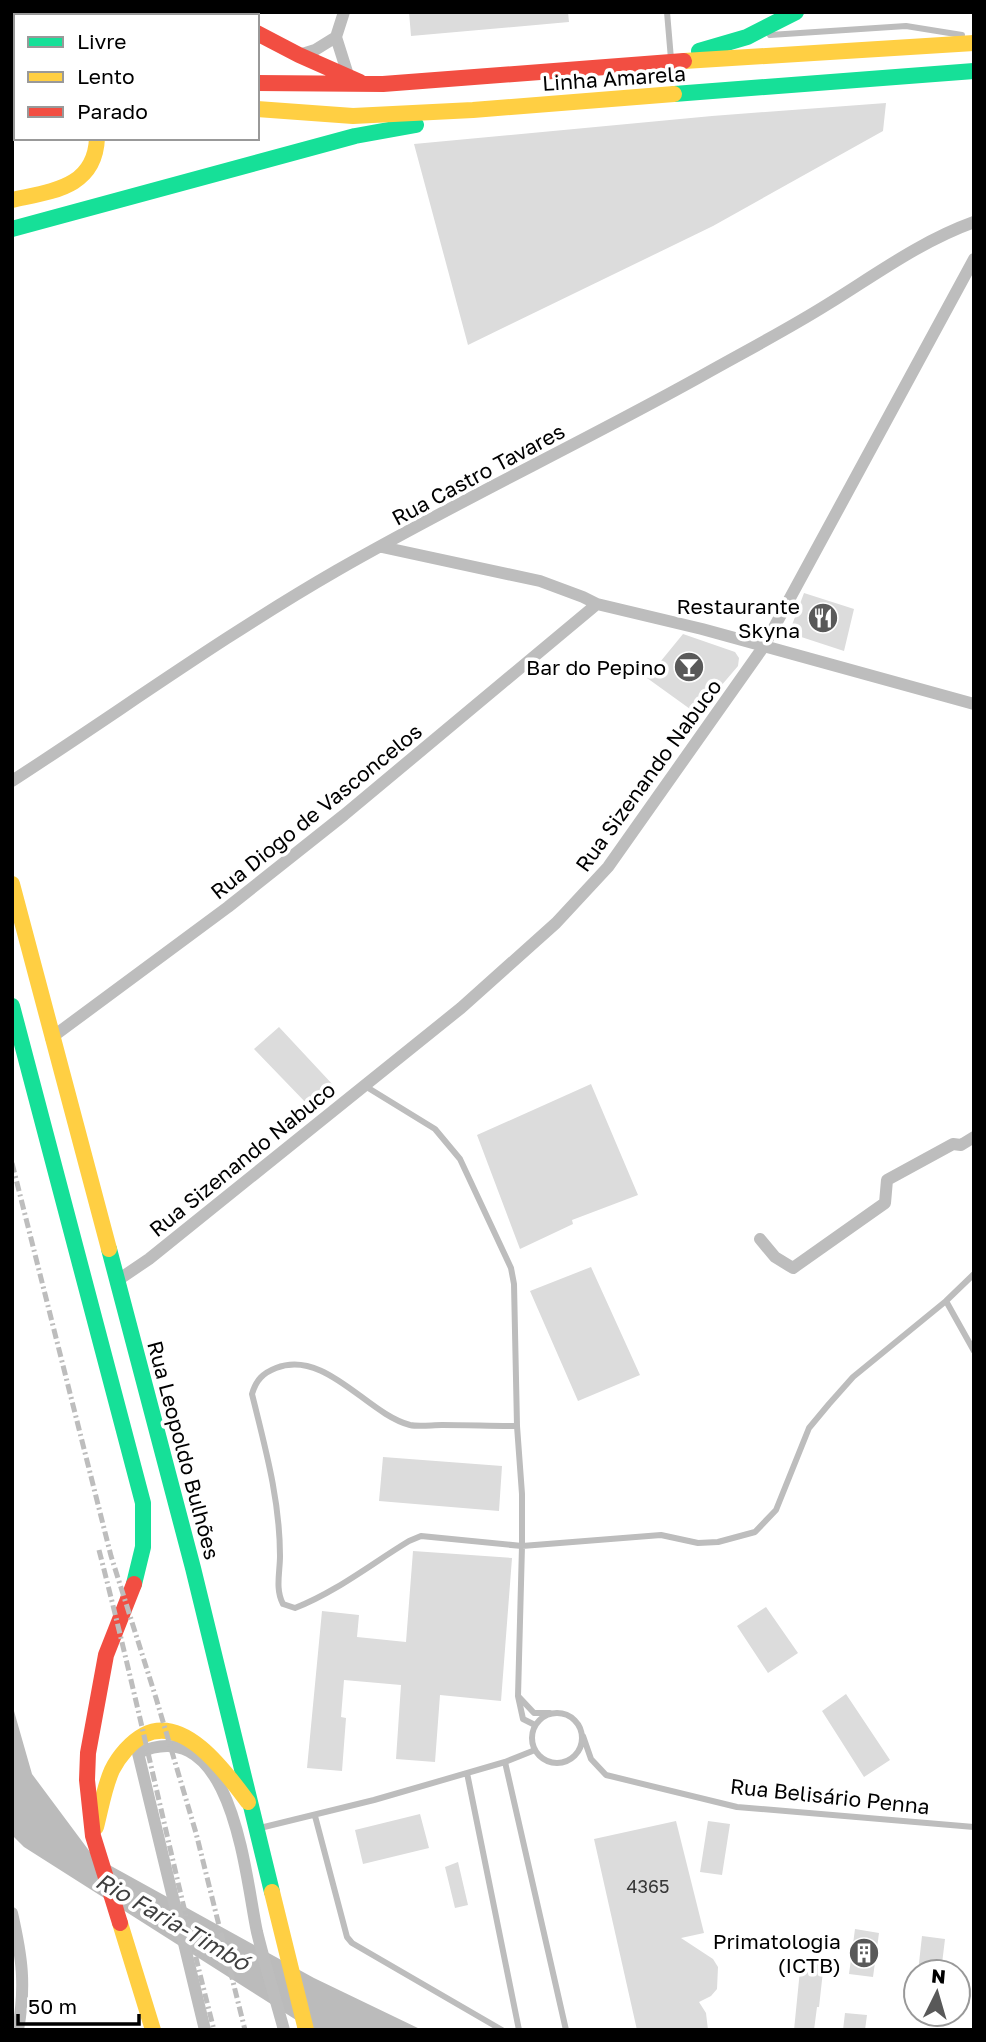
<svg xmlns="http://www.w3.org/2000/svg" width="986" height="2042" font-family="'Golos Text',sans-serif">
  <style>
    .water { fill: #bbb }
    .building { fill: #dcdcdc }
    .lines { fill: none; stroke-linecap: round; stroke-linejoin: round }
    .lane { stroke: #bdbdbd; stroke-width: 6 }
    .street { stroke: #bdbdbd; stroke-width: 12 }
    .fast { stroke: #16e098; stroke-width: 16 }
    .slow { stroke: #ffcf43; stroke-width: 16 }
    .jam { stroke: #f24e42; stroke-width: 16 }
    .rail { stroke: #bdbdbd; stroke-width: 5; stroke-dasharray: 10 3.5 2 3.5; stroke-linecap: butt }
    .labels { text-anchor: middle; dominant-baseline: central; stroke-width: 7; stroke-linejoin: round; paint-order: stroke }
    .number-label { font-size: 18px; fill: #373737 }
    .street-label { font-size: 21px; fill: #000; stroke: #fff }
    .poi-label { font-size: 21px; fill: #000; stroke: #fff; text-anchor: end }
    .water-label { font-size: 23px; font-style: italic; fill: #3f3f3f; stroke: #fff }
  </style>
  <rect width="100%" height="100%" fill="#fff"/>
  <path class="water" d="M 12,1704 L 32,1774 L 93,1856 L 314,1978 L 422,2030 L 312,2030 L 24,1847 L 12,1835 Z"/>
  <path class="building" d="M 409,12 L 568,12 L 569,22 L 411,36 Z
    M 886,103 L 883,131 L 713,226 L 468,345 L 414,144 L 712,116 Z
    M 804,593 L 854,609 L 844,651 L 789,633 Z
    M 683,634 L 735,652 L 739,658 L 738,666 L 697,714 L 647,678 Z
    M 279,1027 L 334,1086 L 309,1106 L 254,1049 Z
    M 591,1084 L 638,1195 L 572,1220 L 573,1224 L 520,1249 L 477,1135 Z
    M 591,1267 L 640,1375 L 578,1401 L 530,1291 Z
    M 383,1457 L 502,1466 L 499,1511 L 379,1501 Z
    M 413,1551 L 512,1558 L 501,1701 L 440,1695 L 435,1762 L 396,1759 L 401,1685 L 344,1680 L 341,1717 L 346,1718 L 342,1771 L 307,1768 L 322,1611 L 359,1615 L 357,1637 L 406,1642 Z
    M 766,1607 L 798,1653 L 768,1673 L 737,1626 Z
    M 846,1694 L 890,1760 L 864,1777 L 822,1711 Z
    M 420,1814 L 429,1848 L 363,1864 L 355,1830 Z
    M 676,1821 L 704,1933 L 681,1938 L 713,1959 L 718,1967 L 717,1989 L 711,1996 L 699,2002 L 706,2013 L 708,2030 L 637,2030 L 594,1839 Z
    M 708,1821 L 730,1824 L 722,1875 L 700,1872 Z
    M 458,1862 L 468,1905 L 455,1908 L 445,1867 Z
    M 855,1929 L 879,1933 L 873,1977 L 849,1974 Z
    M 922,1936 L 945,1939 L 941,1972 L 918,1972 Z
    M 801,1960 L 824,1962 L 819,2007 L 817,2007 L 814,2030 L 794,2030 Z
    M 845,2013 L 867,2015 L 865,2030 L 843,2030 Z"/>
  <g class="lines">
    <path class="lane" d="M 667,12 L 671,59
      M 250,16 L 252,12
      M 770,35 L 906,26 L 962,35
      M 365,1086 L 435,1129 L 460,1159 L 511,1268 L 514,1284 L 517,1426 L 522,1494 L 522,1546 L 518,1696 L 523,1719 L 535,1725
      M 946,1301 L 974,1351
      M 517,1426 C 492,1426 467,1425 442,1425 C 432,1425 419,1427 410,1425 C 367,1414 326,1349 276,1368 C 263,1373 256,1380 252,1394 C 265,1447 280,1500 280,1556 C 280,1572 275,1589 283,1604 L 295,1608 C 336,1592 371,1564 409,1541 L 421,1536 L 522,1546 L 661,1535 L 698,1543 L 718,1542 L 755,1532 L 776,1510 L 809,1428 L 829,1404 L 853,1377 L 946,1301 L 974,1274
      M 519,1697 L 534,1713 L 550,1713
      M532 1738a25 25 0 1 1 50 0a25 25 0 1 1-50 0Z
      M 583,1736 L 591,1759 L 606,1775 L 737,1807 L 974,1827
      M 505,1762 L 566,2030
      M 467,1773 L 519,2030
      M 315,1816 L 347,1937 L 352,1943 L 502,2030
      M 260,1828 L 374,1800 L 505,1762 L 535,1750"/>
    <path class="street" d="M 344,12 L 336,37 L 348,75
      M 299,55 L 315,50 L 336,37
      M 382,547 L 540,581 L 583,597 L 597,604 L 702,629 L 974,704
      M 12,781 C 120,711 225,635 336,571 C 454,503 577,445 696,379 C 740,354 785,331 828,304 C 875,275 921,241 974,222
      M 51,1038 L 228,907 L 344,815 L 597,604
      M 760,1239 L 775,1257 L 793,1268 L 885,1203 L 887,1180 L 953,1144 L 961,1145 L 974,1137
      M 118,1280 L 149,1259 L 461,1008 L 556,923 L 608,867 L 764,646 L 974,259
      M 12,1913 C 22,1957 26,1985 18,2030
      M 205,2030 L 138,1753 C 233,1710 245,1876 257,1932 C 265,1965 275,1997 284,2030"/>
    <path class="fast" d="M 699,51 L 747,37 L 796,12
      M 674,94 L 974,71
      M 12,229 L 355,136 L 416,125
      M 12,1006 L 143,1503 L 143,1547 L 134,1584
      M 109,1249 L 193,1568 L 272,1892"/>
    <path class="slow" d="M 119,12 L 119,16
      M 221,12 L 227,16
      M 684,61 L 974,43
      M 257,109 L 353,116 L 473,110 L 674,94
      M 12,200 C 52,191 95,188 97,138
      M 12,884 L 109,1249
      M 96,1827 C 101,1808 104,1788 112,1770 C 119,1756 131,1742 144,1735 C 185,1714 227,1774 248,1802
      M 272,1892 L 306,2030
      M 120,1923 L 153,2030"/>
    <path class="jam" d="M 257,33 L 299,55 L 360,82
      M 12,43 L 16,43
      M 12,73 L 16,73
      M 257,83 L 383,84 L 684,61
      M 120,1923 L 93,1836 L 87,1780 L 88,1753 L 106,1655 L 134,1584"/>
    <path class="rail" d="M 12,1163 L 111,1556 L 156,1698 L 196,1833 L 245,2030
      M 99,1550 C 140,1709 173,1870 214,2030"/>
  </g>
  <defs>
    <g id="restaurant-disc" transform="scale(1.575)"><circle r="9.5" fill="#595959" stroke="#fff"/><path d="M-5-6h1v4h1v-4h1v4h1v-4h1v5L-1.5 .5V6h-2V.5L-5-1ZM5-6V6H3V1.5H1.5Q1.5-4 5-6Z" fill="#fff"/></g>
    <g id="bar-disc" transform="scale(1.575)"><circle r="9.5" fill="#595959" stroke="#fff"/><path d="M-6-5H6L.8 .8V4.5H3.5V6h-7V4.5H-.8V.8Z" fill="#fff"/></g>
    <g id="building-disc" transform="scale(1.575)"><circle r="9.5" fill="#595959" stroke="#fff"/><path d="M-4-6H4V6H1V3H-1V6H-4ZM-2.5-4.3h1.7v1.8h-1.7ZM.8-4.3h1.7v1.8H.8ZM-2.5-1h1.7V.8h-1.7ZM.8-1h1.7V.8H.8Z" fill="#fff"/></g>
  </defs>
  <g fill-rule="evenodd">
    <use href="#restaurant-disc" x="823" y="618"/>
    <use href="#bar-disc" x="689" y="667"/>
    <use href="#building-disc" x="864" y="1953"/>
  </g>
  <g class="labels">
    <g class="number-label">
      <text x="648" y="1886">4365</text>
    </g>
    <g class="street-label">
      <text transform="translate(614 78) rotate(-4)">Linha Amarela</text>
      <text transform="translate(478 474) rotate(-28)">Rua Castro Tavares</text>
      <text transform="translate(648 775) rotate(-54)">Rua Sizenando Nabuco</text>
      <text transform="translate(316 811) rotate(-39)">Rua Diogo de Vasconcelos</text>
      <text transform="translate(242 1159) rotate(-39)">Rua Sizenando Nabuco</text>
      <text transform="translate(184 1450) rotate(75)">Rua Leopoldo Bulhões</text>
      <text transform="translate(830 1796) rotate(6)">Rua Belisário Penna</text>
    </g>
    <g class="poi-label">
      <text x="800" y="606">Restaurante<tspan x="800" dy="24">Skyna</tspan></text>
      <text x="666" y="667">Bar do Pepino</text>
      <text x="841" y="1941">Primatologia<tspan x="841" dy="24">(ICTB)</tspan></text>
    </g>
    <g class="water-label">
      <text transform="translate(173 1921) rotate(30)">Rio Faria-Timbó</text>
    </g>
  </g>
  <rect width="986" height="2042" fill="none" stroke="#000000" stroke-width="28"/>
  <rect x="14" y="14" width="245" height="126" fill="#ffffff" stroke="#999999" stroke-width="2"/>
  <rect x="28" y="37" width="35" height="10" fill="#16e098" stroke="#999999" stroke-width="2"/>
  <text x="77" y="49" font-size="21" fill="#000000">Livre</text>
  <rect x="28" y="72" width="35" height="10" fill="#ffcf43" stroke="#999999" stroke-width="2"/>
  <text x="77" y="84" font-size="21" fill="#000000">Lento</text>
  <rect x="28" y="107" width="35" height="10" fill="#f24e42" stroke="#999999" stroke-width="2"/>
  <text x="77" y="119" font-size="21" fill="#000000">Parado</text>
  <g transform="translate(937 1993) rotate(5)"><circle r="33" fill="#ffffff" stroke="#999999" stroke-width="2"/>
  <path d="M0-5L12 26L0 18L-12 26Z" fill="#595959"/>
  <text y="-10" font-size="19" font-weight="bold" text-anchor="middle" fill="#000000">N</text>
  </g>
  <path d="M18 2014v10h121v-10" fill="none" stroke="#000000" stroke-width="3.5"/>
  <text x="28" y="2014" font-size="21" fill="#000000" stroke="#ffffff" stroke-width="5" paint-order="stroke">50 m</text>
</svg>
